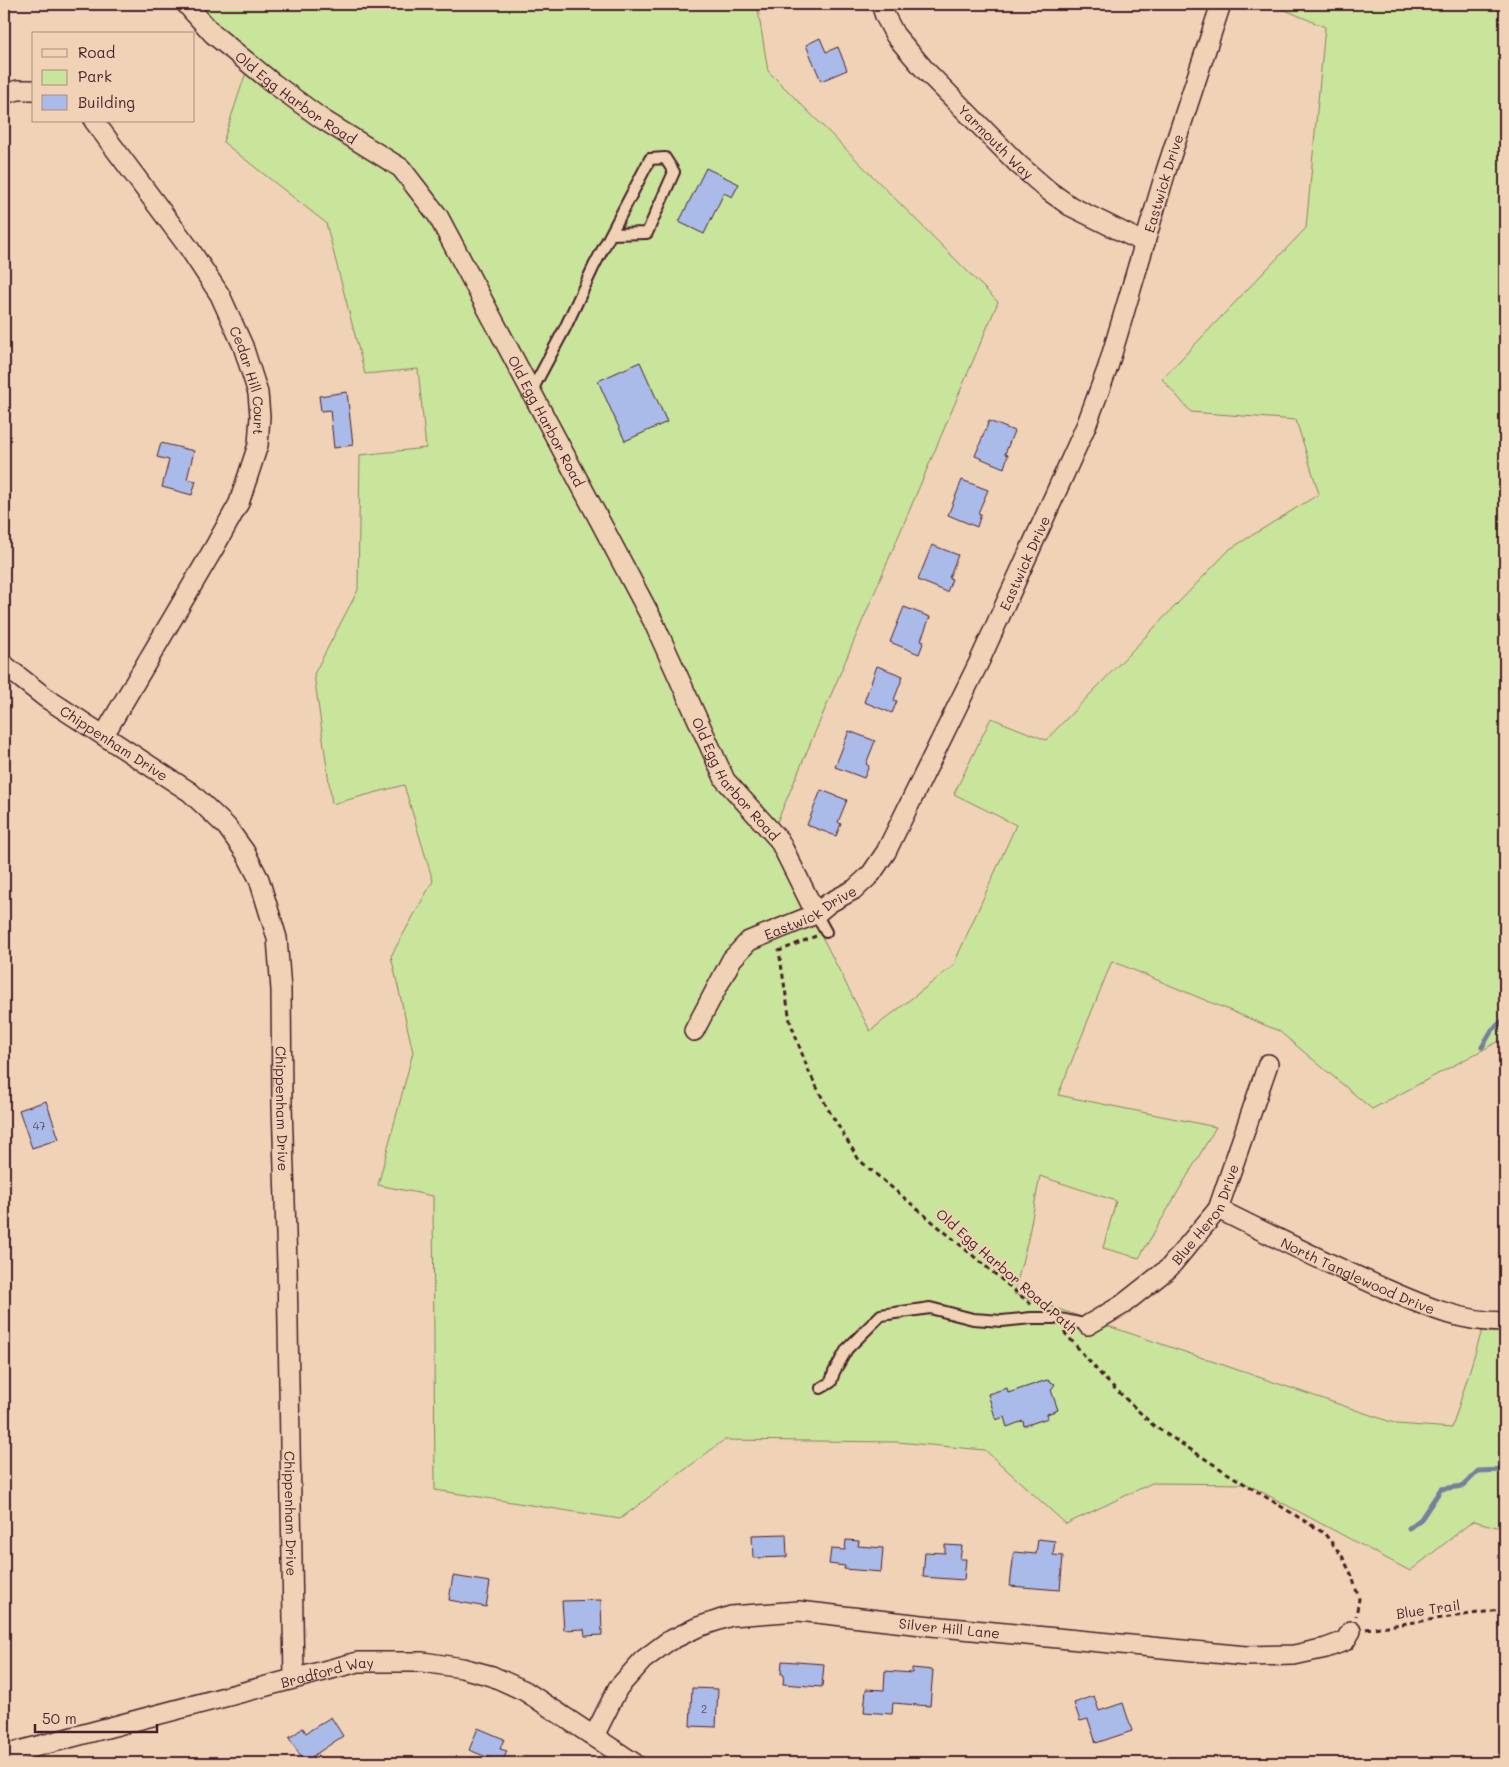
<svg xmlns="http://www.w3.org/2000/svg" width="1509" height="1767" font-family="Mali,sans-serif">
  <style>
    .green { fill: #c9e49b; stroke: #8a8263 }
    .lines { fill: none; stroke-linecap: round; stroke-linejoin: round }
    .stream { stroke: #75809f; stroke-width: 5 }
    .building { fill: #aabbea; stroke: #4a1f2b }
    .service-casing { stroke: #4a1f2b; stroke-width: 14 }
    .minor-casing { stroke: #4a1f2b; stroke-width: 22 }
    .path { stroke: #4a1f2b; stroke-width: 3; stroke-dasharray: 5 4; stroke-linecap: butt }
    .service { stroke: #f0d2b6; stroke-width: 10 }
    .minor { stroke: #f0d2b6; stroke-width: 19 }
    .labels { text-anchor: middle; dominant-baseline: central; stroke-width: 4; stroke-linejoin: round; paint-order: stroke }
    .number-label { font-size: 11px; fill: #62465b }
    .street-label { font-size: 14px; fill: #4a1f2b; stroke: #f0d2b6 }
  </style>
  <rect width="100%" height="100%" fill="#f0d2b6"/>
  <filter id="ink" filterUnits="userSpaceOnUse"><feTurbulence type="fractalNoise" baseFrequency=".02" numOctaves="2"/><feDisplacementMap in="SourceGraphic" scale="10" xChannelSelector="R" yChannelSelector="G"/><feConvolveMatrix kernelMatrix="1 2 1 2 8 2 1 2 1" color-interpolation-filters="sRGB"/></filter>
  <g filter="url(#ink)">
    <path class="green" d="M 191,4 L 757,4 L 768,71 L 998,302 L 771,836 L 870,1031 L 953,966 L 1016,825 L 954,794 L 991,718 L 1046,740 L 1230,549 L 1319,494 L 1296,420 L 1191,412 L 1162,379 L 1306,228 L 1325,27 L 1271,4 L 1505,4 L 1505,1038 L 1372,1109 L 1279,1031 L 1112,961 L 1058,1095 L 1216,1127 L 1139,1258 L 1103,1248 L 1116,1201 L 1040,1176 L 1028,1239 L 1014,1294 L 1397,1424 L 1452,1428 L 1483,1327 L 1505,1327 L 1505,1529 L 1473,1521 L 1410,1571 L 1247,1484 L 1152,1483 L 1066,1524 L 985,1450 L 897,1442 L 724,1440 L 620,1519 L 435,1490 L 433,1196 L 378,1185 L 413,1052 L 391,956 L 433,881 L 404,785 L 332,804 L 314,674 L 358,590 L 360,455 L 426,448 L 418,369 L 365,374 L 326,223 L 223,142 L 249,63 Z"/>
    <g class="lines">
      <path class="stream" d="M 1482,1047 L 1492,1030 L 1505,1019
        M 1409,1528 L 1421,1519 L 1441,1489 L 1463,1486 L 1478,1471 L 1505,1470"/>
    </g>
    <path class="building" d="M 820,38 L 826,52 L 838,47 L 847,70 L 821,81 L 806,45 Z
      M 706,168 L 739,184 L 732,197 L 724,193 L 704,234 L 679,222 Z
      M 640,362 L 667,422 L 625,441 L 598,381 Z
      M 347,392 L 353,445 L 334,448 L 330,410 L 321,411 L 319,396 Z
      M 989,421 L 1014,431 L 1005,454 L 1008,455 L 1004,468 L 975,456 Z
      M 161,443 L 194,451 L 187,479 L 196,481 L 192,495 L 162,487 L 169,460 L 157,457 Z
      M 962,480 L 988,490 L 978,513 L 981,514 L 977,527 L 948,515 Z
      M 932,545 L 958,555 L 949,578 L 952,579 L 947,592 L 918,580 Z
      M 904,607 L 930,617 L 921,640 L 924,641 L 919,654 L 890,642 Z
      M 877,666 L 903,676 L 894,700 L 897,701 L 892,713 L 864,702 Z
      M 849,731 L 875,741 L 866,764 L 869,766 L 864,778 L 835,767 Z
      M 821,790 L 847,800 L 838,822 L 841,824 L 836,836 L 807,825 Z
      M 46,1101 L 59,1139 L 32,1148 L 19,1110 Z
      M 1047,1380 L 1055,1384 L 1051,1390 L 1058,1410 L 1047,1414 L 1048,1418 L 1024,1426 L 1023,1421 L 1007,1427 L 1004,1417 L 996,1420 L 988,1394 L 1007,1388 L 1008,1393 Z
      M 786,1534 L 787,1557 L 753,1558 L 752,1535 Z
      M 1038,1539 L 1055,1541 L 1053,1555 L 1063,1556 L 1060,1590 L 1010,1586 L 1014,1552 L 1036,1554 Z
      M 846,1540 L 859,1541 L 858,1546 L 883,1548 L 881,1572 L 844,1569 L 845,1566 L 829,1564 L 831,1549 L 845,1550 Z
      M 945,1545 L 962,1546 L 960,1559 L 966,1559 L 964,1580 L 923,1577 L 925,1552 L 945,1553 Z
      M 453,1576 L 490,1582 L 486,1607 L 449,1600 Z
      M 601,1600 L 602,1635 L 585,1636 L 584,1629 L 564,1630 L 562,1601 Z
      M 782,1661 L 824,1664 L 822,1687 L 783,1684 L 784,1674 L 781,1674 Z
      M 912,1668 L 933,1670 L 930,1706 L 893,1703 L 892,1714 L 864,1712 L 866,1689 L 884,1690 L 885,1671 L 912,1673 Z
      M 692,1688 L 718,1689 L 716,1727 L 690,1726 Z
      M 1094,1696 L 1099,1711 L 1123,1703 L 1132,1731 L 1096,1743 L 1088,1719 L 1080,1721 L 1074,1703 Z
      M 331,1717 L 343,1736 L 304,1762 L 289,1738 L 303,1728 L 306,1733 Z
      M 478,1728 L 504,1739 L 500,1749 L 507,1751 L 502,1763 L 469,1750 Z"/>
    <g class="lines">
      <g class="service-casing">
        <path id="service" d="M 531,392 L 565,328 L 594,266 L 650,159 L 665,158 L 674,172 L 647,233 L 611,234
          M 816,914 L 826,932
          M 821,1388 L 831,1382 L 834,1372 L 847,1349 L 881,1315 L 930,1308 L 973,1319 L 1002,1321 L 1031,1318 L 1056,1318 L 1088,1325"/>
      </g>
      <g class="minor-casing">
        <g id="minor">
          <path id="s1" d="M 186,4 L 213,34 L 273,83 L 322,119 L 401,168 L 438,216 L 653,621 L 725,780 L 779,840 L 816,914"/>
          <path id="s2" d="M 881,4 L 885,16 L 895,35 L 924,69 L 1018,164 L 1049,191 L 1070,206 L 1145,243"/>
          <path d="M 4,94 L 18,90 L 34,90"/>
          <path id="s3" d="M 94,121 L 189,248 L 220,295 L 243,346 L 258,393 L 260,416 L 258,445 L 239,503 L 214,548 L 104,735"/>
          <path id="s4" d="M 4,665 L 46,698 L 190,792 L 227,827 L 245,852 L 259,879 L 277,938 L 281,990 L 282,1104 L 287,1266 L 294,1678"/>
          <path id="s5" d="M 694,1031 L 732,959 L 749,941 L 816,914 L 829,903 L 855,889 L 871,874 L 886,852 L 980,660 L 1086,426 L 1108,367 L 1166,171 L 1221,4"/>
          <path id="s6" d="M 1218,1209 C 1272,1236 1326,1263 1381,1287 C 1422,1305 1459,1322 1505,1322"/>
          <path id="s7" d="M 1088,1325 L 1122,1305 L 1169,1268 L 1218,1209 L 1268,1064"/>
          <path id="s8" d="M 594,1736 L 618,1688 L 643,1660 L 667,1642 L 698,1627 L 731,1616 L 799,1611 L 931,1626 L 1246,1656 L 1294,1655 L 1326,1648 L 1345,1641 L 1351,1631"/>
          <path id="s9" d="M 4,1755 L 358,1662 L 423,1662 L 462,1668 L 492,1676 L 525,1691 L 634,1763"/>
        </g>
      </g>
      <path class="path" d="M 816,936 L 779,951 L 790,1021 L 808,1070 L 828,1109 L 859,1160 L 1033,1306
        M 1064,1332 L 1104,1378 L 1154,1426 L 1227,1473 L 1324,1533 L 1342,1556 L 1352,1576 L 1359,1599 L 1356,1616
        M 1366,1629 L 1499,1610 L 1505,1618"/>
      <use href="#service" class="service"/>
      <use href="#minor" class="minor"/>
    </g>
  </g>
  <g class="labels">
    <g class="number-label">
      <text x="39" y="1125">47</text>
      <text x="704" y="1708">2</text>
    </g>
    <g class="street-label">
      <text stroke="none"><textPath href="#s1" startOffset="145">Old Egg Harbor Road</textPath></text>
      <text stroke="none"><textPath href="#s2" startOffset="181">Yarmouth Way</textPath></text>
      <text stroke="none"><textPath href="#s5" startOffset="999">Eastwick Drive</textPath></text>
      <text stroke="none"><textPath href="#s3" startOffset="306">Cedar Hill Court</textPath></text>
      <text stroke="none"><textPath href="#s1" startOffset="564">Old Egg Harbor Road</textPath></text>
      <text stroke="none"><textPath href="#s5" startOffset="594">Eastwick Drive</textPath></text>
      <text stroke="none"><textPath href="#s4" startOffset="135">Chippenham Drive</textPath></text>
      <text stroke="none"><textPath href="#s1" startOffset="970">Old Egg Harbor Road</textPath></text>
      <text stroke="none"><textPath href="#s5" startOffset="174">Eastwick Drive</textPath></text>
      <text stroke="none"><textPath href="#s4" startOffset="570">Chippenham Drive</textPath></text>
      <text stroke="none"><textPath href="#s7" startOffset="165">Blue Heron Drive</textPath></text>
      <text transform="translate(1007 1271) rotate(41)">Old Egg Harbor Road Path</text>
      <text stroke="none"><textPath href="#s6" startOffset="155">North Tanglewood Drive</textPath></text>
      <text stroke="none"><textPath href="#s4" startOffset="975">Chippenham Drive</textPath></text>
      <text transform="translate(1428 1609) rotate(-8)">Blue Trail</text>
      <text stroke="none"><textPath href="#s8" startOffset="410">Silver Hill Lane</textPath></text>
      <text stroke="none"><textPath href="#s9" startOffset="334">Bradford Way</textPath></text>
    </g>
  </g>
  <rect width="1509" height="1767" fill="none" stroke="#f0d2b6" stroke-width="20"/>
  <rect x="10" y="10" width="1489" height="1747" fill="none" stroke="#4a1f2b" stroke-width="2" filter="url(#ink)"/>
  <rect x="32" y="32" width="162" height="90" fill="#f0d2b6" stroke="#ae8a7e"/>
  <rect x="42" y="49" width="25" height="8" fill="#f0d2b6" stroke="#ae8a7e"/>
  <text x="78" y="58" font-size="15" fill="#4a1f2b">Road</text>
  <rect x="42" y="70" width="25" height="15" fill="#c9e49b" stroke="#ae8a7e"/>
  <text x="78" y="82" font-size="15" fill="#4a1f2b">Park</text>
  <rect x="42" y="95" width="25" height="15" fill="#aabbea" stroke="#ae8a7e"/>
  <text x="78" y="108" font-size="15" fill="#4a1f2b">Building</text>
  <path d="M35 1724v8h122v-8" fill="none" stroke="#4a1f2b" stroke-width="2.5"/>
  <text x="42" y="1724" font-size="15" fill="#4a1f2b" stroke="#f0d2b6" stroke-width="4" paint-order="stroke">50 m</text>
</svg>
